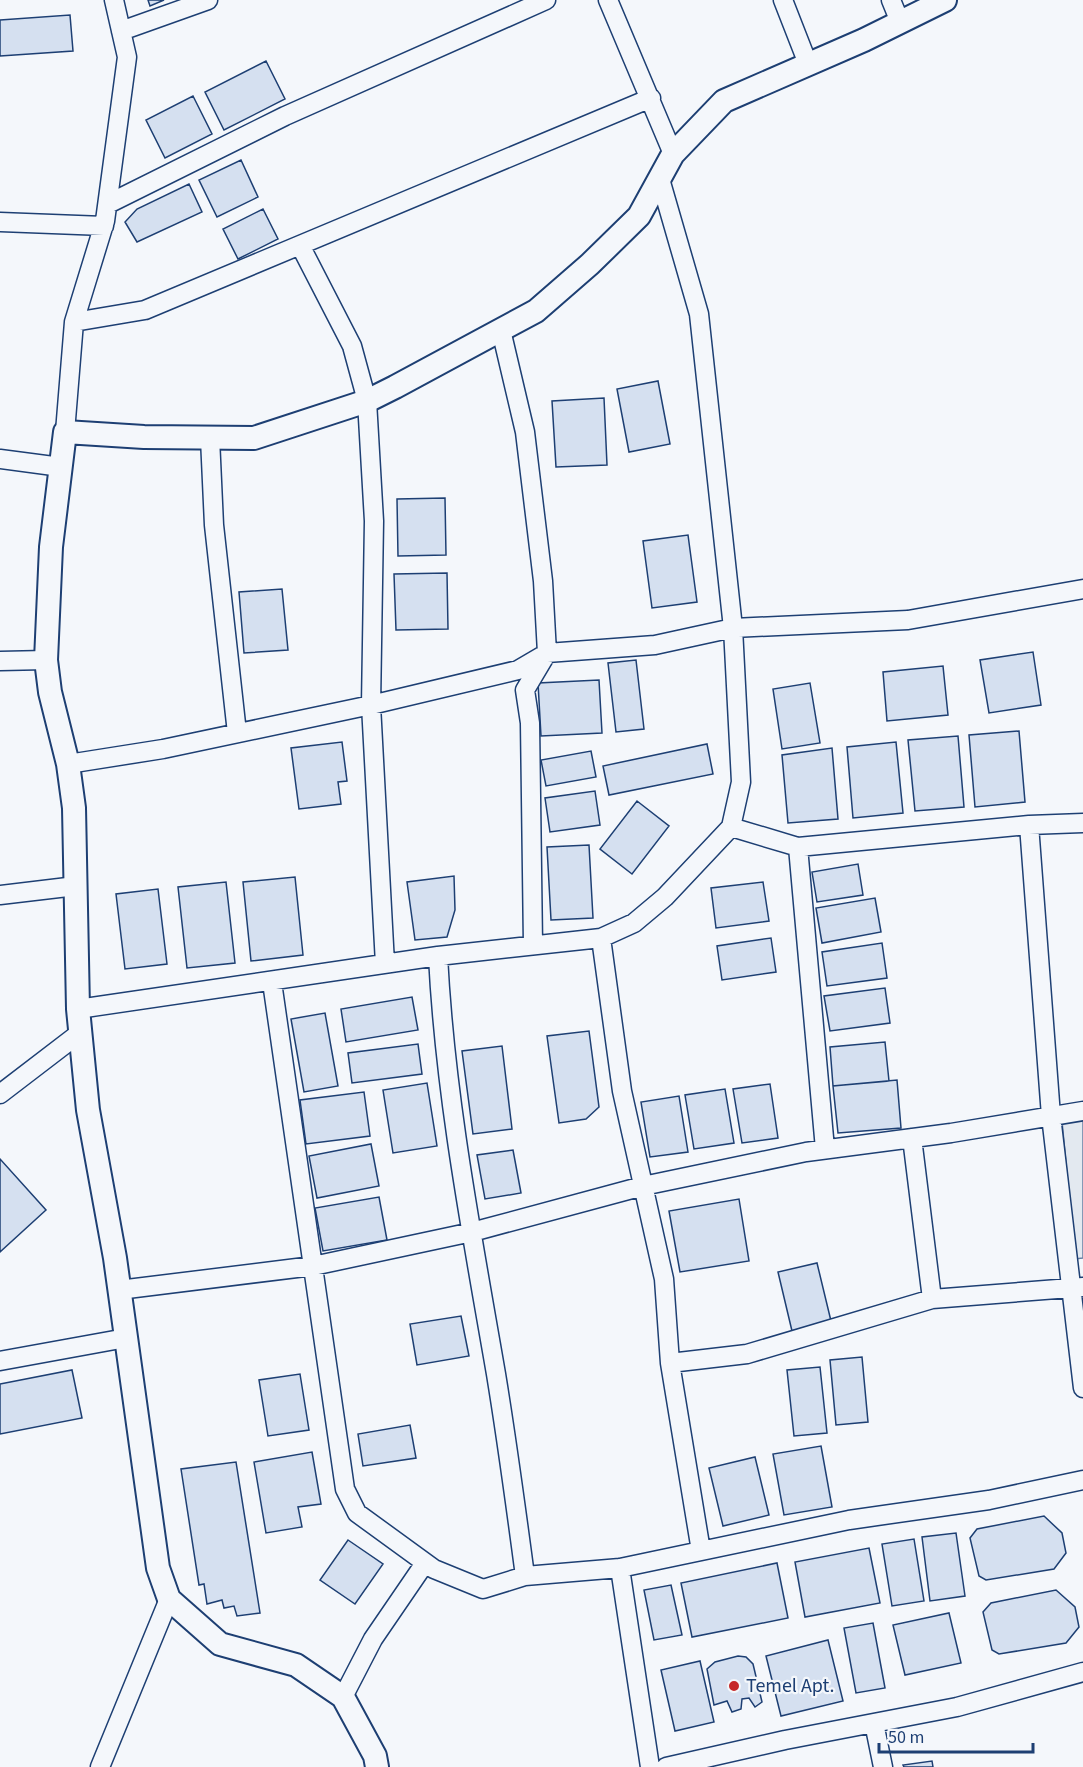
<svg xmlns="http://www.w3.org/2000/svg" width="1083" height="1767" font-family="'Source Sans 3',sans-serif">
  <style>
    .green { fill: #e3e9f0; stroke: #687fa3; stroke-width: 1.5 }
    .building { fill: #d5e0f0; stroke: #1d3f73; stroke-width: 1.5 }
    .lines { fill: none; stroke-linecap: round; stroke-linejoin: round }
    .minor-casing { stroke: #1d3f73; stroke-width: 21 }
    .tertiary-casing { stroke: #1d3f73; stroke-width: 26 }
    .minor { stroke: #f4f7fb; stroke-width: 18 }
    .tertiary { stroke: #f4f7fb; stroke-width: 22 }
    .poi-dot { fill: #c62828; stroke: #f4f7fb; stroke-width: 2 }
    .labels { text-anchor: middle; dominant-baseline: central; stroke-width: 4.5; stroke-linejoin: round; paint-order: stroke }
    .poi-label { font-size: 20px; fill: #1d3f73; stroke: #f4f7fb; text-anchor: start }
  </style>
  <rect width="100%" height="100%" fill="#f4f7fb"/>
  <path class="green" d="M 1083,1119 L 1083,1258 L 1075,1259 L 1062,1121 Z"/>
  <path class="building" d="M 148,0 L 164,0 L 150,6 Z
    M 70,15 L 73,51 L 0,56 L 0,20 Z
    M 266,61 L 285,99 L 224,130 L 205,92 Z
    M 193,96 L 212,134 L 165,158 L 146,120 Z
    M 241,160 L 258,197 L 217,217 L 199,180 Z
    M 189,184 L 202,212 L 137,242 L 125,222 L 137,209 Z
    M 263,209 L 278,239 L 238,259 L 223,229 Z
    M 658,381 L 670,444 L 629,452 L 617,389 Z
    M 604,398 L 607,465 L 556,467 L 552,401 Z
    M 445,498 L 446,555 L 398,556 L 397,499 Z
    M 688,535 L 697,602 L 652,608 L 643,541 Z
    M 447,573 L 448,629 L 396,630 L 394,574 Z
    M 282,589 L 288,650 L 244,653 L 239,592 Z
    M 1033,652 L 1041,705 L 989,713 L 980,660 Z
    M 636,660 L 644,729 L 616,732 L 608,663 Z
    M 943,666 L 948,715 L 887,721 L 883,672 Z
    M 599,680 L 602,733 L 541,736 L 538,683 Z
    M 810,683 L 820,743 L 782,749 L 773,689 Z
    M 1019,731 L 1025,802 L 975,807 L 969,735 Z
    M 958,736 L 964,807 L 915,811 L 908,740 Z
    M 342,742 L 347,781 L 338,782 L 341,804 L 299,809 L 291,748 Z
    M 896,742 L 903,813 L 853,818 L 847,747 Z
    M 707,744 L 713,774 L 609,795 L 603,766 Z
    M 832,748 L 838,819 L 788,823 L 782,755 Z
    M 591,751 L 596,777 L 546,786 L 541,760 Z
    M 595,791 L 600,825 L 550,832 L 545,798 Z
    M 637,801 L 669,826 L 632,874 L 600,849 Z
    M 589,845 L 593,918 L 551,920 L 547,847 Z
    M 858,864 L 863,895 L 817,902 L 812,872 Z
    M 454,876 L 455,910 L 447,937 L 415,940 L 407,882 Z
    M 295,877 L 303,955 L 251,961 L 243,882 Z
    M 226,882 L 235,963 L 187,968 L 178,887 Z
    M 763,882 L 769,921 L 716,928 L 711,888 Z
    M 158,889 L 167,964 L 125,969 L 116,894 Z
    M 875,898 L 881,932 L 822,943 L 816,908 Z
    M 771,938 L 776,972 L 722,980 L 717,946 Z
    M 882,943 L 887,978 L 827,986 L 822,952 Z
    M 885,988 L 890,1023 L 830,1031 L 824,996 Z
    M 412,997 L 418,1030 L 346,1042 L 341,1009 Z
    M 325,1013 L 338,1086 L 304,1092 L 291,1019 Z
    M 589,1031 L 599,1107 L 586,1119 L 559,1123 L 547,1036 Z
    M 885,1042 L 889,1081 L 833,1086 L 830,1047 Z
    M 418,1044 L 422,1074 L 352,1083 L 348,1053 Z
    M 502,1046 L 512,1129 L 473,1134 L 462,1051 Z
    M 897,1080 L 901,1128 L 838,1133 L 833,1086 Z
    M 427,1083 L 437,1146 L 393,1153 L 383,1090 Z
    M 770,1084 L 778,1138 L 742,1143 L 733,1089 Z
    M 725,1089 L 734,1143 L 694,1149 L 685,1095 Z
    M 364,1092 L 370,1136 L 306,1144 L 300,1100 Z
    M 679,1096 L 688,1152 L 650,1157 L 641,1102 Z
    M 371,1144 L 379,1186 L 317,1198 L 309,1156 Z
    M 513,1150 L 521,1193 L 485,1199 L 477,1155 Z
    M 0,1159 L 46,1210 L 0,1252 Z
    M 379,1197 L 387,1240 L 323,1251 L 315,1208 Z
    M 739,1199 L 749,1261 L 680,1272 L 669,1211 Z
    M 817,1263 L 831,1321 L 792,1331 L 778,1272 Z
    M 461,1316 L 469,1356 L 417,1365 L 410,1324 Z
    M 862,1357 L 868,1422 L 836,1425 L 830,1360 Z
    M 820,1367 L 827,1433 L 794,1436 L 787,1370 Z
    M 72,1370 L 82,1418 L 0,1434 L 0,1384 Z
    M 300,1374 L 309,1430 L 268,1436 L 259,1380 Z
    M 410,1425 L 416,1458 L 363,1466 L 358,1434 Z
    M 821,1446 L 832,1507 L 784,1515 L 773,1454 Z
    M 312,1452 L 321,1504 L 298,1507 L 302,1527 L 266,1533 L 254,1462 Z
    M 755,1457 L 769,1515 L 723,1526 L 709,1468 Z
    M 236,1462 L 260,1613 L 237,1616 L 234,1606 L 224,1608 L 222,1600 L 207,1604 L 204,1584 L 199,1585 L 181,1469 Z
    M 1044,1516 L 1062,1533 L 1066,1553 L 1054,1569 L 986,1580 L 979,1576 L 970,1538 L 977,1529 Z
    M 956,1533 L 965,1596 L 930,1601 L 922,1537 Z
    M 914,1539 L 924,1601 L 892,1606 L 882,1544 Z
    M 348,1540 L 383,1564 L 355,1604 L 320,1580 Z
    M 869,1548 L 880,1603 L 805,1617 L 795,1562 Z
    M 777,1563 L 788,1618 L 692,1637 L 681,1583 Z
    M 671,1585 L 682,1635 L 654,1640 L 644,1590 Z
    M 1056,1590 L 1075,1607 L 1079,1627 L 1066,1643 L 999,1654 L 992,1650 L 983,1612 L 991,1603 Z
    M 949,1613 L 961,1663 L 905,1675 L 893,1625 Z
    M 873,1623 L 885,1688 L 856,1693 L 844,1628 Z
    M 828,1640 L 843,1701 L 781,1716 L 766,1656 Z
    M 738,1656 L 746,1657 L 753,1664 L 762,1702 L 755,1707 L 749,1698 L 742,1699 L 741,1709 L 732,1712 L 727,1701 L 714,1705 L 707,1669 L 715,1662 Z
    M 700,1661 L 714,1722 L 675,1731 L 661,1670 Z
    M 932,1761 L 933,1767 L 904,1767 L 903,1765 Z"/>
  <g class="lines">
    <g class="minor-casing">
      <path id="minor" d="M 608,0 L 673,154
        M 783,0 L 808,64
        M 891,0 L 900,22
        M 121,31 L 208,0
        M 108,204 L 285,116 L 546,0
        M 0,222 L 104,226
        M 301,247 L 352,346 L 367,401 L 374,521 L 371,705 L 385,964
        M 74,322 L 145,310 L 651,98
        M 501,330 L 525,432 L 543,581 L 547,653 L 525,690 L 530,723 L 533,945
        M 65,432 L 74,322 L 105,221 L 127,57 L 114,0
        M 210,438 L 214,525 L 237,733
        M 0,459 L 61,467
        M 0,661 L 46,660
        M 68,764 L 163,749 L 371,705 L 518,670 L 547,653 L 655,645 L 733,628 L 908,620 L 1083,589
        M 1029,825 L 1051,1116 L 1083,1388
        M 731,827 L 798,847 L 1029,825 L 1083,823
        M 798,847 L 825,1149
        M 0,895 L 76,886
        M 601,938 L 622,1091 L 664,1279 L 670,1363 L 701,1551
        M 438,956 C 445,1096 472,1235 496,1374 C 507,1441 516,1508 525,1576
        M 272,982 L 345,1489 L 357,1513 L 434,1569 L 483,1589 L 525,1576 L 620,1568 L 849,1520 L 989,1500 L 1083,1480
        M 78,1009 L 438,956 L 601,938 L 634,923 L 665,897 L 731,827 L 741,782 L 733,628 L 699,314 L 660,179
        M 0,1094 L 81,1032
        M 912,1138 L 932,1299 L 1083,1287
        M 119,1290 L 313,1266 L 472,1232 L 643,1186 L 806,1152 L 951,1133 L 1083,1111
        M 0,1361 L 126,1338
        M 670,1363 L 747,1354 L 932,1299
        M 620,1568 L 650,1767
        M 343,1697 L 373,1639 L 425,1563
        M 874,1723 L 883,1767
        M 100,1767 L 169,1599
        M 666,1767 L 785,1740 L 957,1707 L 1083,1672"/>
    </g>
    <g class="tertiary-casing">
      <path id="tertiary" d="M 377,1767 L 375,1756 L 343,1697 L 296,1665 L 220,1644 L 169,1599 L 158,1568 L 115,1258 L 88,1110 L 78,1009 L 74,808 L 68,764 L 50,692 L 46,660 L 51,547 L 65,432 L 144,437 L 254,438 L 367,401 L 395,387 L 536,311 L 590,264 L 639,216 L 673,154 L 724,101 L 864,40 L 945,0"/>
    </g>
    <use href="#minor" class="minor"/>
    <use href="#tertiary" class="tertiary"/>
  </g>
  <circle class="poi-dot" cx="734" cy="1686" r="6"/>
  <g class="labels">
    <g class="poi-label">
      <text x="746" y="1686">Temel Apt.</text>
    </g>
  </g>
  <path d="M879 1743v9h154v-9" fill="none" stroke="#1d3f73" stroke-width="3"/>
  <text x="888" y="1743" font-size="18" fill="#1d3f73" stroke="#f4f7fb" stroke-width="4.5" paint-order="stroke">50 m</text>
</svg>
